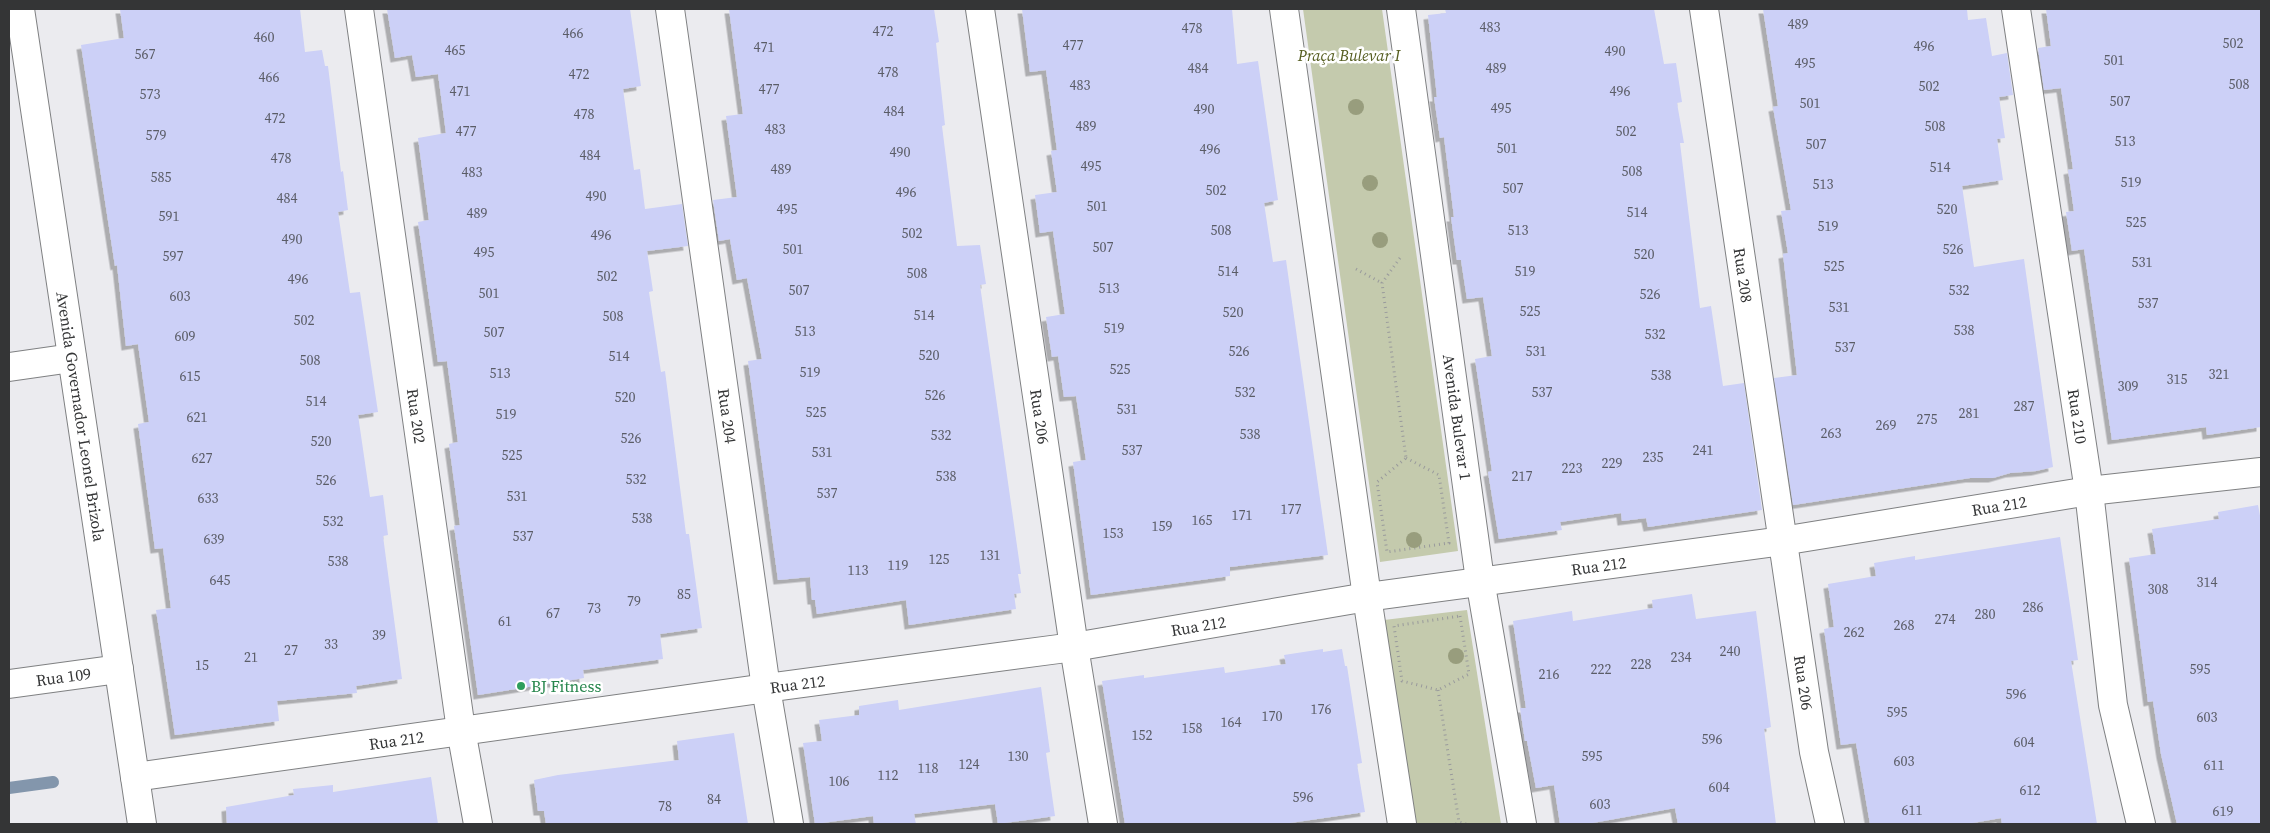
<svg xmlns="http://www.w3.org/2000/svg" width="2270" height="833" font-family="'Source Serif 4',serif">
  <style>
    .green { fill: #c4caad }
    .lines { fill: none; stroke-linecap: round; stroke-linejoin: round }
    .stream { stroke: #8396ac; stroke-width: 12 }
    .building { fill: #ccd0f7; filter: url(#shadow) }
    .minor-casing { stroke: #7f8082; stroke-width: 30 }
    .path { stroke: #999a9c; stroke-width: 3; stroke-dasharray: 1 4; stroke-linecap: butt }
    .minor { stroke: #fff; stroke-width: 28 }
    .tree { fill: #989d7d }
    .leisure-dot { fill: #2e9e5b; stroke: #fff; stroke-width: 2 }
    .labels { text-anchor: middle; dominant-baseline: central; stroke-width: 5; stroke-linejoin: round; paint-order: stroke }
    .number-label { font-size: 14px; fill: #5a5c66 }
    .park-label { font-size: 16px; font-style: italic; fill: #555d20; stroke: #fff }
    .street-label { font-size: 16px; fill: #343536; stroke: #fff }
    .leisure-label { font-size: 16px; fill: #27864d; stroke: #fff; text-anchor: start }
  </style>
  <defs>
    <filter id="shadow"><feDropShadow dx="-4.5" dy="4.5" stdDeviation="0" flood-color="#0004"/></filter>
  </defs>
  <rect width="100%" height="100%" fill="#ebebef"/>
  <path class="green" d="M 1303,9 L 1382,9 L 1458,551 L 1380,562 Z
    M 1467,610 L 1501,824 L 1416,824 L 1384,620 Z"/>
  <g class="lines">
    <path class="stream" d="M 9,788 L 53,782"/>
  </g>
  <path class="building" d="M 120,9 L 300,9 L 305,52 L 322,50 L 325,66 L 328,66 L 341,172 L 343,171 L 348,210 L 338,212 L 350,293 L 360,292 L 378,412 L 358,415 L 370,497 L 383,495 L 388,535 L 383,536 L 402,679 L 356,686 L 357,693 L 277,701 L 279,721 L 175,735 L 156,610 L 171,608 L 163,548 L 155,549 L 138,424 L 149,422 L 138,344 L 126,346 L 117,265 L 115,266 L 81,45 L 124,38 Z
    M 387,9 L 630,9 L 641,86 L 623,89 L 634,170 L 640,169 L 645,209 L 682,204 L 688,246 L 647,251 L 653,291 L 649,292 L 661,372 L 665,371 L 686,534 L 689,534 L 702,628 L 660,634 L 663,659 L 583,670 L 584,678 L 478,695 L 454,526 L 460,525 L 449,444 L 458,442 L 447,361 L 438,362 L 418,222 L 429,220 L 418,138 L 446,133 L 438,74 L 416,77 L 412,55 L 395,58 Z
    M 729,9 L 934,9 L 939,42 L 936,43 L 945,125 L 942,126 L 957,246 L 980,245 L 986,284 L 980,285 L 1021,574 L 1018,574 L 1021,593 L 1014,594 L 1016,609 L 909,625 L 906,600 L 817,614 L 815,600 L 812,600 L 810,577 L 778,580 L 748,361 L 762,359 L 747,278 L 737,280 L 730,239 L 719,241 L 713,200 L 737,197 L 726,116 L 743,114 Z
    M 1022,9 L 1232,9 L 1237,64 L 1258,61 L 1278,200 L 1264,203 L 1273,262 L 1286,260 L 1328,555 L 1230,567 L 1230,576 L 1091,595 L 1073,462 L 1086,460 L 1076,396 L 1064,397 L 1058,356 L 1052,357 L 1046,317 L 1065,314 L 1053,231 L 1040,233 L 1035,195 L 1057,192 L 1051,151 L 1057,150 L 1046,70 L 1030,72 Z
    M 1445,9 L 1654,9 L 1664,64 L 1676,63 L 1682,102 L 1677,103 L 1684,143 L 1680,143 L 1700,308 L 1711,306 L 1723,386 L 1744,383 L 1762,510 L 1648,527 L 1646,518 L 1622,521 L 1621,513 L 1560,522 L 1562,530 L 1499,539 L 1488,472 L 1492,471 L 1475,359 L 1492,356 L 1483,297 L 1467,299 L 1461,260 L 1457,260 L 1451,217 L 1454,217 L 1444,137 L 1440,138 L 1434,97 L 1437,97 L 1428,15 L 1446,13 Z
    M 1763,9 L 1967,9 L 1968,20 L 1986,18 L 1992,56 L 2007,53 L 2013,95 L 1999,97 L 2005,138 L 1997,139 L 2003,180 L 1962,186 L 1974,267 L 2024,259 L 2053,467 L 2036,471 L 2010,473 L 1993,478 L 1970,478 L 1793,505 L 1774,378 L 1797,375 L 1783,254 L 1788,253 L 1781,211 L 1791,210 L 1773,107 L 1778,106 Z
    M 2046,9 L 2261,9 L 2261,427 L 2207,435 L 2206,427 L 2112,440 L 2084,249 L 2072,251 L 2066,212 L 2074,211 L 2068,170 L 2073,169 L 2061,88 L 2044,90 L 2038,48 L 2051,46 Z
    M 2258,505 L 2261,521 L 2261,824 L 2177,824 L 2161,754 L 2153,701 L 2148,702 L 2129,558 L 2156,554 L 2152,529 L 2219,519 L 2218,512 Z
    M 2060,537 L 2078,660 L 2071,661 L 2097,824 L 2002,824 L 2001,818 L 1967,824 L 1870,824 L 1856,743 L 1841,745 L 1824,629 L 1834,627 L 1828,584 L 1876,576 L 1874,563 L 1915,556 L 1915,560 Z
    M 1692,594 L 1696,619 L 1756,611 L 1771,727 L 1764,729 L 1776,824 L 1678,824 L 1675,808 L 1587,824 L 1560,824 L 1554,785 L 1536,788 L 1527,741 L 1525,741 L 1520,708 L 1526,708 L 1513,621 L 1572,611 L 1573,621 L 1653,608 L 1652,600 Z
    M 1323,649 L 1323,652 L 1342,649 L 1345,666 L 1347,666 L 1362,763 L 1357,764 L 1365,812 L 1283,824 L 1125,824 L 1102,681 L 1144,675 L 1144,678 L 1224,667 L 1225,673 L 1286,664 L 1284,655 Z
    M 1041,687 L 1050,752 L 1046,753 L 1055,816 L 998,824 L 995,804 L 914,814 L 916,824 L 874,824 L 873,816 L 815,824 L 803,743 L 822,741 L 819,720 L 859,715 L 859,706 L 898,700 L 899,710 Z
    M 734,733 L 748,824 L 546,824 L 544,811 L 538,811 L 534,780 L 558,775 L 679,760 L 677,741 Z
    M 431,777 L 438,824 L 227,824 L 226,807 L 294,795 L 293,789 L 333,785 L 333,792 Z"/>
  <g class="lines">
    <g class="minor-casing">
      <g id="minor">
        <path id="s1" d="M 20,9 L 142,824"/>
        <path id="s2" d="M 359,9 L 461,730 L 478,824"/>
        <path id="s3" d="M 670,9 L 766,688 L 789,824"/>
        <path id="s4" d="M 980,9 L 1074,647 L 1103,824"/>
        <path d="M 1284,9 L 1367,597 L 1402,824"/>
        <path id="s5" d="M 1401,9 L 1480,580 L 1522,824"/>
        <path id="s6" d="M 1704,9 L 1814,752 L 1830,824"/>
        <path id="s7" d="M 2016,9 L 2089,491 L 2113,705 L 2141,824"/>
        <path d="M 9,367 L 72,358"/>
        <path id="s8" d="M 9,684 L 119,669"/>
        <path id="s9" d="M 135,777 L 766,688 L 1074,647 L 1367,597 L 1782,541 L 2089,491 L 2261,472"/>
      </g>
    </g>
    <path class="path" d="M 1400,258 L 1382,283 L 1406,458
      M 1356,269 L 1382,283
      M 1406,458 L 1439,475 L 1449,543 L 1387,552 L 1377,482 Z
      M 1460,616 L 1469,674 L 1438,690 L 1402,681 L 1394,626 Z
      M 1438,690 L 1459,822
      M 1456,824 L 1459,822 L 1466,824"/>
    <use href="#minor" class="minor"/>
  </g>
  <g class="tree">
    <circle cx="1356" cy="107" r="8"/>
    <circle cx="1370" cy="183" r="8"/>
    <circle cx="1380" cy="240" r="8"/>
    <circle cx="1414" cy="540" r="8"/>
    <circle cx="1456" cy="656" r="8"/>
  </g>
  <circle class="leisure-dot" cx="521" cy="686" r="5"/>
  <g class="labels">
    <g class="number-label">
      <text x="1798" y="24">489</text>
      <text x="1490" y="27">483</text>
      <text x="1192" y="28">478</text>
      <text x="883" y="31">472</text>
      <text x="573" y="33">466</text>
      <text x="264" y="37">460</text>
      <text x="2233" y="43">502</text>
      <text x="1073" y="45">477</text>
      <text x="1924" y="46">496</text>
      <text x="764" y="47">471</text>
      <text x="455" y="50">465</text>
      <text x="1615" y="51">490</text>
      <text x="145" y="54">567</text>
      <text x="2114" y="60">501</text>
      <text x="1805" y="63">495</text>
      <text x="1198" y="68">484</text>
      <text x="1496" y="68">489</text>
      <text x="888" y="72">478</text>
      <text x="579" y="74">472</text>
      <text x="269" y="77">466</text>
      <text x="2239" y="84">508</text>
      <text x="1080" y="85">483</text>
      <text x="1929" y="86">502</text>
      <text x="769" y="89">477</text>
      <text x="460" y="91">471</text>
      <text x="1620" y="91">496</text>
      <text x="150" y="94">573</text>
      <text x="2120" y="101">507</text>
      <text x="1810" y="103">501</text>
      <text x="1501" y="108">495</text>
      <text x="1204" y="109">490</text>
      <text x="894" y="111">484</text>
      <text x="584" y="114">478</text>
      <text x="275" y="118">472</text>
      <text x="1086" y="126">489</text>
      <text x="1935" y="126">508</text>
      <text x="775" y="129">483</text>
      <text x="466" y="131">477</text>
      <text x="1626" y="131">502</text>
      <text x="156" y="135">579</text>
      <text x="2125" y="141">513</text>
      <text x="1816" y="144">507</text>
      <text x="1507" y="148">501</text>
      <text x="1210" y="149">496</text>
      <text x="900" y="152">490</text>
      <text x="590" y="155">484</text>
      <text x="281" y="158">478</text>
      <text x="1091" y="166">495</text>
      <text x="1940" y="167">514</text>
      <text x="781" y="169">489</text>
      <text x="1632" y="171">508</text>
      <text x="472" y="172">483</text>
      <text x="161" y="177">585</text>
      <text x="2131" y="182">519</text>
      <text x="1823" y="184">513</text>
      <text x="1513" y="188">507</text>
      <text x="1216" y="190">502</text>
      <text x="906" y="192">496</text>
      <text x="596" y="196">490</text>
      <text x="287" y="198">484</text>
      <text x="1097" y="206">501</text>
      <text x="787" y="209">495</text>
      <text x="1947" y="209">520</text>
      <text x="1637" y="212">514</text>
      <text x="477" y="213">489</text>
      <text x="169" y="216">591</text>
      <text x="2136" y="222">525</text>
      <text x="1828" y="226">519</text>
      <text x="1221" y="230">508</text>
      <text x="1518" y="230">513</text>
      <text x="912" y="233">502</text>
      <text x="601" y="235">496</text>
      <text x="292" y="239">490</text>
      <text x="1103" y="247">507</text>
      <text x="793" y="249">501</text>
      <text x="1953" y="249">526</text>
      <text x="484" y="252">495</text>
      <text x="1644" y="254">520</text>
      <text x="173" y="256">597</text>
      <text x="2142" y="262">531</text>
      <text x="1834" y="266">525</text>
      <text x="1228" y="271">514</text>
      <text x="1525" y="271">519</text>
      <text x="917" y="273">508</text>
      <text x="607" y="276">502</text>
      <text x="298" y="279">496</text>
      <text x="1109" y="288">513</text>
      <text x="799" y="290">507</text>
      <text x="1959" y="290">532</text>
      <text x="489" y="293">501</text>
      <text x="1650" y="294">526</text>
      <text x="180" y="296">603</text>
      <text x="2148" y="303">537</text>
      <text x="1839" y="307">531</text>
      <text x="1530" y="311">525</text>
      <text x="1233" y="312">520</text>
      <text x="924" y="315">514</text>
      <text x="613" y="316">508</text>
      <text x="304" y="320">502</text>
      <text x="1114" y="328">519</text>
      <text x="1964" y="330">538</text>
      <text x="805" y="331">513</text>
      <text x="494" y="332">507</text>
      <text x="1655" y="334">532</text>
      <text x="185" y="336">609</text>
      <text x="1845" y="347">537</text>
      <text x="1239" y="351">526</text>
      <text x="1536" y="351">531</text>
      <text x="929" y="355">520</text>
      <text x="619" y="356">514</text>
      <text x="310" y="360">508</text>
      <text x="1120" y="369">525</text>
      <text x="810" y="372">519</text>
      <text x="500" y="373">513</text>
      <text x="2219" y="374">321</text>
      <text x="1661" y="375">538</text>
      <text x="190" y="376">615</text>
      <text x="2177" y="379">315</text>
      <text x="2128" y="386">309</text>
      <text x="1245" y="392">532</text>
      <text x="1542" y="392">537</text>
      <text x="935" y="395">526</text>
      <text x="625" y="397">520</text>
      <text x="316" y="401">514</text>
      <text x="2024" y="406">287</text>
      <text x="1127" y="409">531</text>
      <text x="816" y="412">525</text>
      <text x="1969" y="413">281</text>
      <text x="506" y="414">519</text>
      <text x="197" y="417">621</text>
      <text x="1927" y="419">275</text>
      <text x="1886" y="425">269</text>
      <text x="1831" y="433">263</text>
      <text x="1250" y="434">538</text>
      <text x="941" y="435">532</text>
      <text x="631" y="438">526</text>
      <text x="321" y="441">520</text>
      <text x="1132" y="450">537</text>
      <text x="1703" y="450">241</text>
      <text x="822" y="452">531</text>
      <text x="512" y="455">525</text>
      <text x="1653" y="457">235</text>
      <text x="202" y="458">627</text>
      <text x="1612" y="463">229</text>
      <text x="1572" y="468">223</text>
      <text x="946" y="476">538</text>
      <text x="1522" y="476">217</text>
      <text x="636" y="479">532</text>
      <text x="326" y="480">526</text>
      <text x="827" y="493">537</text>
      <text x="517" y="496">531</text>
      <text x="208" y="498">633</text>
      <text x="1291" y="509">177</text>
      <text x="1242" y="515">171</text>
      <text x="642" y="518">538</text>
      <text x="1202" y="520">165</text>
      <text x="333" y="521">532</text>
      <text x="1162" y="526">159</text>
      <text x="1113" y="533">153</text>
      <text x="523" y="536">537</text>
      <text x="214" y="539">639</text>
      <text x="990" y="555">131</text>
      <text x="939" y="559">125</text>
      <text x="338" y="561">538</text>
      <text x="898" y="565">119</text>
      <text x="858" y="570">113</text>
      <text x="220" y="580">645</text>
      <text x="2207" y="582">314</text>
      <text x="2158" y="589">308</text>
      <text x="684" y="594">85</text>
      <text x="634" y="601">79</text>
      <text x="2033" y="607">286</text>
      <text x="594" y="608">73</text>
      <text x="553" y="613">67</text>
      <text x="1985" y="614">280</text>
      <text x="1945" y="619">274</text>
      <text x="505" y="621">61</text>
      <text x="1904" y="625">268</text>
      <text x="1854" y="632">262</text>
      <text x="379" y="635">39</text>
      <text x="331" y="644">33</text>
      <text x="291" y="650">27</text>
      <text x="1730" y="651">240</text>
      <text x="251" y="657">21</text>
      <text x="1681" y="657">234</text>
      <text x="1641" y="664">228</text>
      <text x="202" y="665">15</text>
      <text x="1601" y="669">222</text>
      <text x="2200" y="669">595</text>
      <text x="1549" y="674">216</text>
      <text x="2016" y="694">596</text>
      <text x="1321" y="709">176</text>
      <text x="1897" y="712">595</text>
      <text x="1272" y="716">170</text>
      <text x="2207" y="717">603</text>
      <text x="1231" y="722">164</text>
      <text x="1192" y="728">158</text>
      <text x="1142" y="735">152</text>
      <text x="1712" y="739">596</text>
      <text x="2024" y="742">604</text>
      <text x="1018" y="756">130</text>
      <text x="1592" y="756">595</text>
      <text x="1904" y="761">603</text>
      <text x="969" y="764">124</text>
      <text x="2214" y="765">611</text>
      <text x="928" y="768">118</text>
      <text x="888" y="775">112</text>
      <text x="839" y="781">106</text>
      <text x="1719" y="787">604</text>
      <text x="2030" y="790">612</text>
      <text x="1303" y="797">596</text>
      <text x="714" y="799">84</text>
      <text x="1600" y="804">603</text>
      <text x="665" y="806">78</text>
      <text x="1912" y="810">611</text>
      <text x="2223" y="811">619</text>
    </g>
    <g class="park-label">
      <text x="1349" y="55">Praça Bulevar I</text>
    </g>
    <g class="street-label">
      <text stroke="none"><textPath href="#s6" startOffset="269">Rua 208</textPath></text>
      <text stroke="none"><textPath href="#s1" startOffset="412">Avenida Governador Leonel Brizola</textPath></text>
      <text stroke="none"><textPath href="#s2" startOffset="411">Rua 202</textPath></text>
      <text stroke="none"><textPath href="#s3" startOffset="411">Rua 204</textPath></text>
      <text stroke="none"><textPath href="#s4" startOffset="412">Rua 206</textPath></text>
      <text stroke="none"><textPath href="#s5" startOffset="412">Avenida Bulevar 1</textPath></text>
      <text stroke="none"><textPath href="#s7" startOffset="412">Rua 210</textPath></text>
      <text stroke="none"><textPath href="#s9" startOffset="1884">Rua 212</textPath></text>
      <text stroke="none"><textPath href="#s9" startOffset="1479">Rua 212</textPath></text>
      <text stroke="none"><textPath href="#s9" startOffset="1074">Rua 212</textPath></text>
      <text stroke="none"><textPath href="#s8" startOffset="55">Rua 109</textPath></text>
      <text stroke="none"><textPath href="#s6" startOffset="681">Rua 206</textPath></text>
      <text stroke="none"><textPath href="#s9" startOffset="669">Rua 212</textPath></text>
      <text stroke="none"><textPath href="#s9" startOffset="264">Rua 212</textPath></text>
    </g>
    <g class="leisure-label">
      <text x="531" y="686">BJ Fitness</text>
    </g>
  </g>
  <rect width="2270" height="833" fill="none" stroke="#343536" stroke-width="20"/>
</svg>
